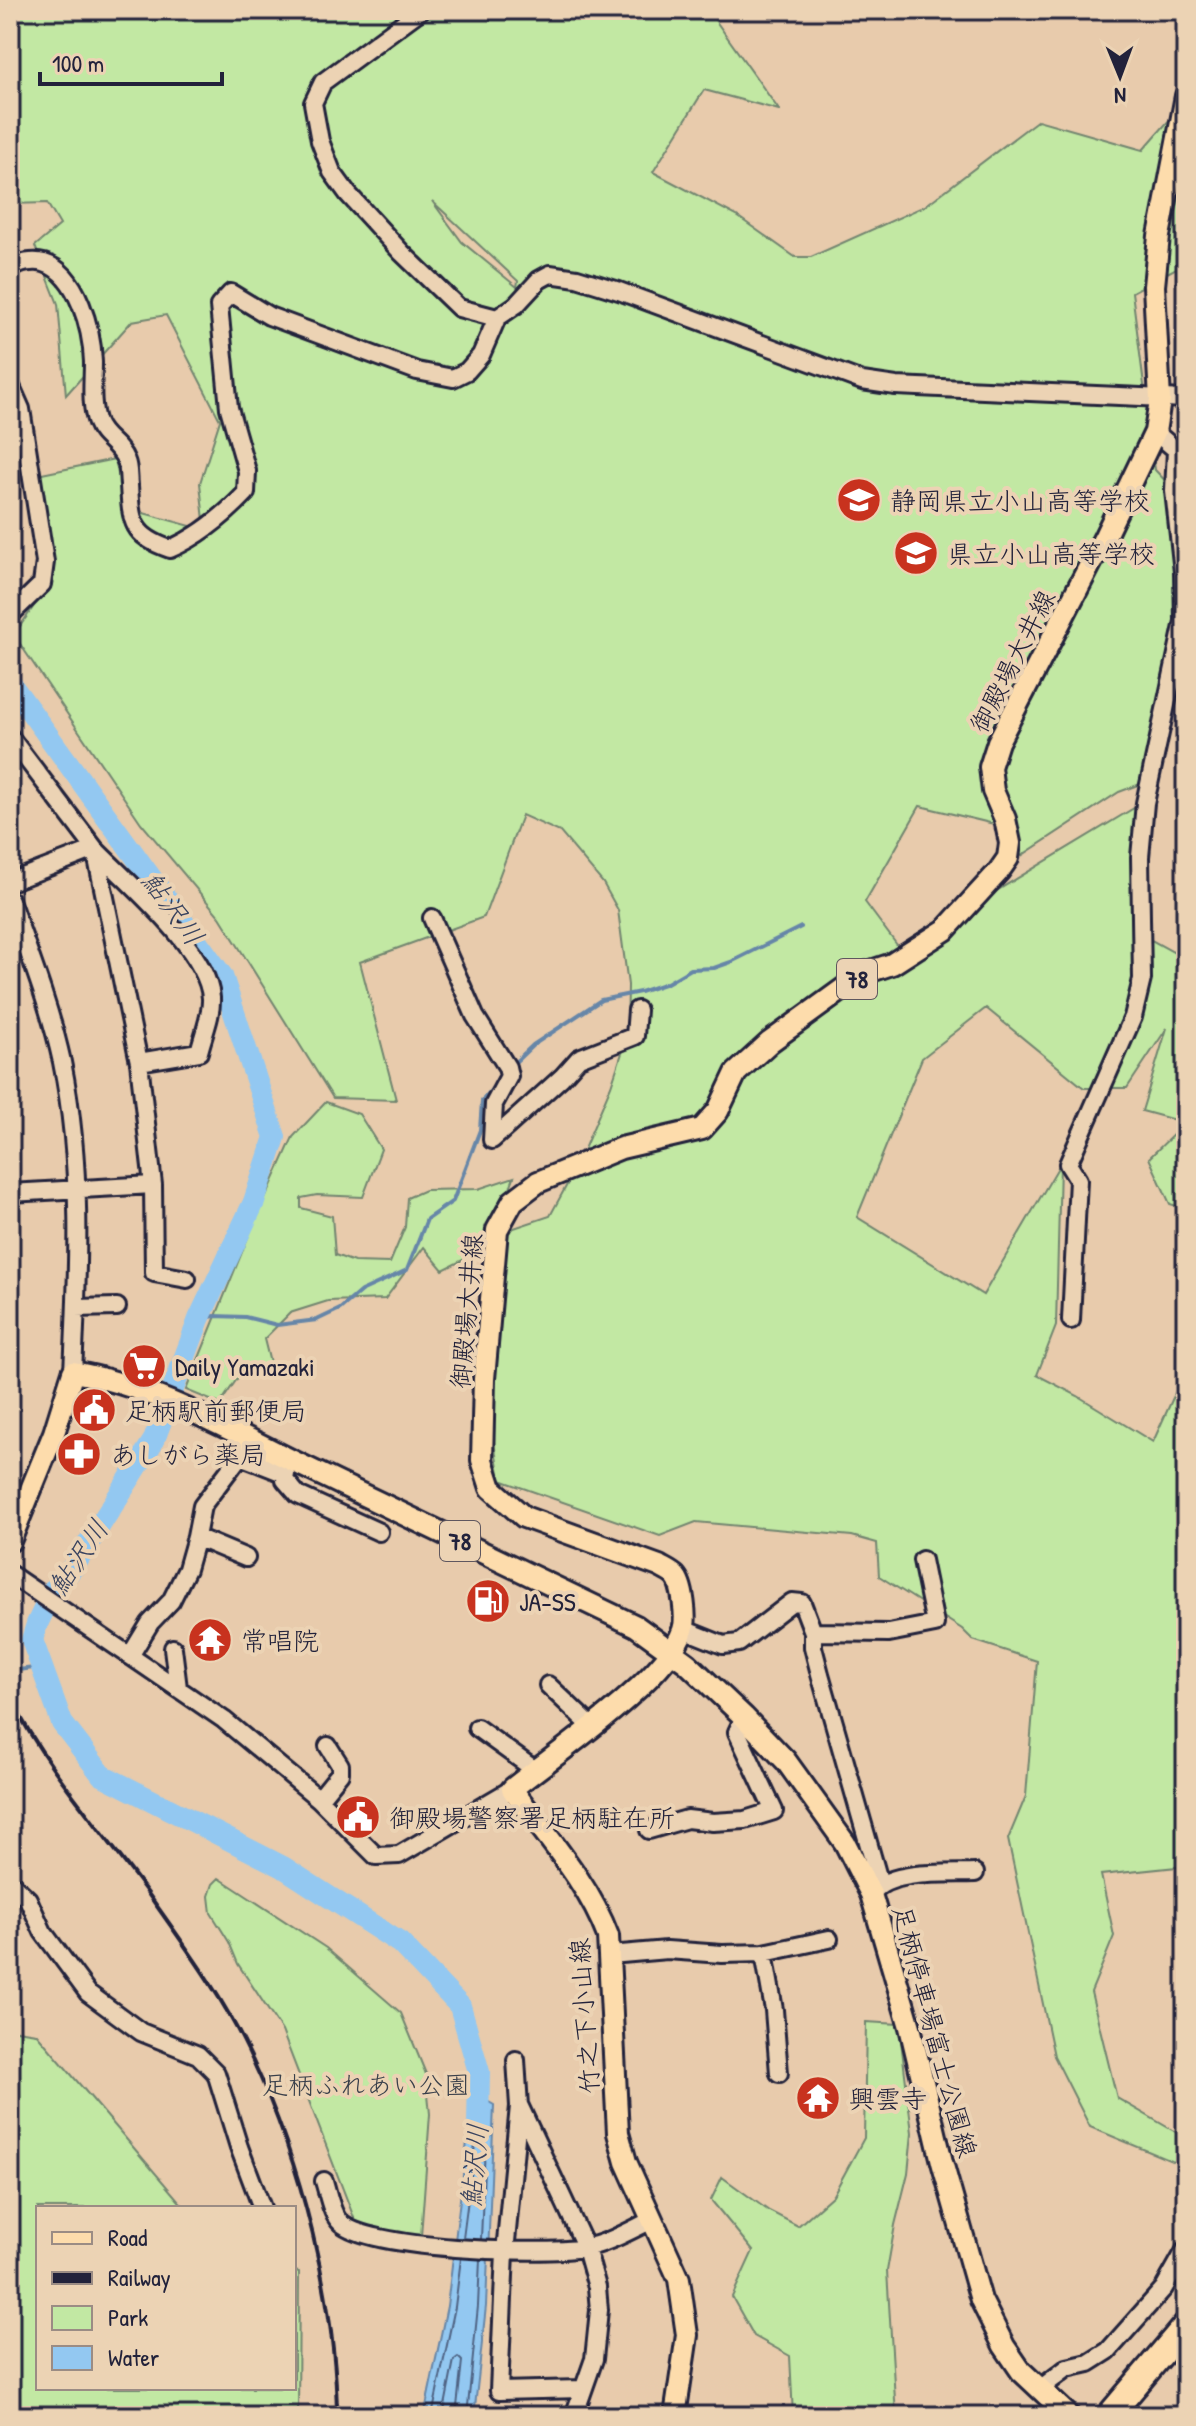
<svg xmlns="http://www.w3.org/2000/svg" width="1196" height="2426" font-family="'Patrick Hand','Klee One',sans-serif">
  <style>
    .green { fill: #c2e8a3; stroke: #72856f; stroke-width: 2; fill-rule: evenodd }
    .water { fill: #93c8f1; stroke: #6686a8; stroke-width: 2 }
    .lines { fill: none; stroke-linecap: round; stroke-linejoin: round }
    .shore { stroke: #4f6484; stroke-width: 2 }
    .stream { stroke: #6686a8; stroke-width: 4 }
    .river { stroke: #93c8f1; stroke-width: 22 }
    .minor-casing { stroke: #22223b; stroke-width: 22 }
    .major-casing { stroke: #22223b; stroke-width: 26 }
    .highway-casing { stroke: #22223b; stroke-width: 30 }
    .minor { stroke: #ecd3b4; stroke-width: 16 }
    .major { stroke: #fddcac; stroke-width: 20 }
    .highway { stroke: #fddcac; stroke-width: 24 }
    .rail { stroke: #22223b; stroke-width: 4 }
    .labels { text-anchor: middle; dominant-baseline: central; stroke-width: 8; stroke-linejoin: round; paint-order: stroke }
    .shield { fill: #ecd3b4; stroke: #5f575f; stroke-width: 2 }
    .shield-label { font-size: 24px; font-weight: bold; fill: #22223b }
    .poi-label { font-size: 26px; fill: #22223b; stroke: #ecd3b4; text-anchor: start }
    .street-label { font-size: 26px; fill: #22223b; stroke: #ecd3b4 }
    .park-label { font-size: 26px; fill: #3a404b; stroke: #ecd3b4 }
    .water-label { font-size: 28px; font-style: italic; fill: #39435f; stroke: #ecd3b4 }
  </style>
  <rect width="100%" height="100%" fill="#e8cbac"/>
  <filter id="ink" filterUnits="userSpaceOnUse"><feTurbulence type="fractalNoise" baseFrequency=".0125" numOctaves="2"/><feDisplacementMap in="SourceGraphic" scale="16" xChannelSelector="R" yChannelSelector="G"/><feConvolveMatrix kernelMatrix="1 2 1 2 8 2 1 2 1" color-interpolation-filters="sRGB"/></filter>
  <g filter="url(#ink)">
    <path class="green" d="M 10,10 L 708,10 L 779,110 L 704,90 L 653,172 L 737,216 L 795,257 L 811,257 L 925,206 L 1038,120 L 1143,150 L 1186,101 L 1186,263 L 1132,292 L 1155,470 L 1174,490 L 1186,493 L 1186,654 L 1179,653 L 1173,709 L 1146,782 L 1119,792 L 1021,856 L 1002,826 L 920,806 L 865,902 L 900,949 L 1139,805 L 1142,935 L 1186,959 L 1186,1123 L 1142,1111 L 1167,1028 L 1127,1088 L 1084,1088 L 986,1008 L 922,1058 L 857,1217 L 983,1295 L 1060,1164 L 1056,1326 L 1037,1375 L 1078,1396 L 1153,1442 L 1186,1369 L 1186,1866 L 1101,1875 L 1114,1936 L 1091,1992 L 1117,2098 L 1186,2138 L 1186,2167 L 1090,2127 L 1054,2056 L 1008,1839 L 1026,1796 L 1037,1661 L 973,1640 L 962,1629 L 879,1576 L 877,1543 L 852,1536 L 696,1522 L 660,1536 L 500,1480 L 490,1417 L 505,1231 L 550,1216 L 576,1168 L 611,1086 L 627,1038 L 628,985 L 618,910 L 603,883 L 560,832 L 522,815 L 484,917 L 360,962 L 396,1100 L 333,1098 L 220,917 L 141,823 L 14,635 L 54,577 L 32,476 L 115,459 L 125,508 L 205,530 L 200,483 L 220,420 L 166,315 L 132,321 L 66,395 L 58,304 L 35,246 L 60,225 L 47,203 L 10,204 ZM 432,201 L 518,281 L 517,287 L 462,242 Z
      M 326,1102 L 359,1114 L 381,1149 L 363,1197 L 317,1195 L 301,1198 L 301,1208 L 332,1216 L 335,1255 L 354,1262 L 390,1263 L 405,1227 L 407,1198 L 425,1190 L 478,1189 L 514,1177 L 495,1228 L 475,1254 L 443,1270 L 424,1247 L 385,1299 L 328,1301 L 290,1313 L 264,1339 L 271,1367 L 243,1370 L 220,1404 L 186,1390 L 251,1230 L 293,1137 Z
      M 1180,1128 L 1186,1129 L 1186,1209 L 1170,1204 L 1149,1158 Z
      M 219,1878 L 326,1948 L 401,2013 L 426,2074 L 430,2114 L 421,2236 L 372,2232 L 356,2223 L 282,2031 L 238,1964 L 229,1942 L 211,1913 L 209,1896 L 213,1884 Z
      M 866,2022 L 899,2024 L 912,2133 L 908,2173 L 895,2225 L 887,2271 L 896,2416 L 793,2416 L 790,2356 L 754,2336 L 732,2297 L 753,2251 L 711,2200 L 722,2177 L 769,2211 L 798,2226 L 833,2195 L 864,2138 Z
      M 10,2029 L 36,2033 L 185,2208 L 38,2208 L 38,2388 L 294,2388 L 294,2271 L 299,2272 L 298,2416 L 10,2416 Z"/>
    <path class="water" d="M 473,2093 L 494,2105 L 486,2306 L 474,2416 L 424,2416 L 447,2306 Z"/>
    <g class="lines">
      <path class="shore" d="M 463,2238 L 478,2121 L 482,2117 L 486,2121 L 481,2239
        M 432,2416 L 455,2307 L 461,2258
        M 443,2416 L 454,2360 L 458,2357 L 462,2361 L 456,2416
        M 467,2416 L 478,2306 L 480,2259"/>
      <path class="stream" d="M 510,1067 L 533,1045 L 601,1000 L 640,992 L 667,983 L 691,969 L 714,968 L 731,962 L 801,927
        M 199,1319 L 215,1316 L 245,1317 L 277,1325 L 317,1320 L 340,1309 L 361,1291 L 407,1270 L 427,1219 L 453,1201 L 480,1130 L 482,1101 L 497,1083
        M 10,1671 L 42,1667"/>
      <path class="river" d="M 10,683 L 222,976 L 275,1137 L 254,1202 L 199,1319 L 154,1440 L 74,1566 L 53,1590 L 37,1624 L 32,1640 L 62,1723 L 102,1775 L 283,1867 L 400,1943 L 460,2006 L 479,2072 L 478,2125"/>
      <g class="minor-casing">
        <path id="minor" d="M 421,10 L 323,82 L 313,103 L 320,141 L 332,172 L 348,194 L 402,253 L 459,308 L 497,318
          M 10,270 C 19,262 34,260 44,263 C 78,273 92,331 93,362 C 93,382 90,404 97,423 C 103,439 119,443 126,461 C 129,468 128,477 129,485 C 131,522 132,536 170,549 C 200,536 224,516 246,493 L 247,471 L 229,408 L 219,306 L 231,293 L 269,316 L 417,371 L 453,378 L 467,371 L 481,355 L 497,318 L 516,305 L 539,280 L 550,274 L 577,278 L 619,291 L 862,381 L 896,386 L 1186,399
          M 10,384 L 21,409 L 45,562 L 42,584 L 10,615
          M 10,737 L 95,849 L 139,1062 L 153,1185 L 154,1273 L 187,1279
          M 10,882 L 95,849 C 128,883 208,950 211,998 C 212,1015 203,1035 199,1052 L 139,1062
          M 10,900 C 29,953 50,1007 62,1062 C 83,1165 78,1269 73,1372
          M 432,918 L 475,1016 L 507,1067 L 509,1076 L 494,1104 L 492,1140
          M 492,1140 L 562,1077 L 579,1058 L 635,1036 L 637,1010
          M 10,1193 L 153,1185
          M 76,1308 L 117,1307
          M 1071,1320 L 1078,1180 L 1068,1164 L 1133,1017 L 1142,979 L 1140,857 L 1145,803 L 1184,621 L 1183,572 L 1174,491 L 1176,450 L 1155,432
          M 245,1438 L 240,1456 L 202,1506 L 196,1537 L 246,1558
          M 240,1456 L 286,1474 L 285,1480 L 298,1495 L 379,1532
          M 10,1574 L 224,1720 L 319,1799 L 376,1856 L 399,1855 L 512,1789
          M 683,1629 L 723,1645 L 739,1643 L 792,1602 L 802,1603 L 813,1632 L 889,1633 L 935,1624 L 922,1560
          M 813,1632 L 813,1647 L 820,1674 L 880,1884
          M 173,1648 L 178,1688
          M 130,1656 L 150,1623 L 171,1601 L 187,1569 L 196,1537
          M 548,1685 L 591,1726
          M 477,1728 L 535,1770
          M 319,1799 L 340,1773 L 340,1765 L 328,1746
          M 649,1830 L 687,1819 L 713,1822 L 745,1820 L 774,1811 L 737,1732 L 744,1717
          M 10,1882 L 28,1899 L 43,1932 L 88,1993 L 141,2032 L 198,2055 L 216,2073 L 239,2147 L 262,2208
          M 875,1890 C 894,1870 948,1874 975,1873
          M 764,1953 L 774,2010 L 779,2073
          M 610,1955 L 667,1950 L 722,1954 L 764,1953 L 829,1939
          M 516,2060 L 519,2106 L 505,2252 L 499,2391 L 582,2389
          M 520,2107 L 586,2248 L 597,2287 L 599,2310 L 594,2359 L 574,2416
          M 324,2181 C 328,2193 331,2212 339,2221 C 363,2250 545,2255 584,2248 C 607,2244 631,2230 652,2220
          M 1040,2389 L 1067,2368 L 1089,2363 L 1108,2351 L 1164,2288 L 1186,2249"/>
      </g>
      <g class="major-casing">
        <path id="major" d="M 10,1541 L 54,1433 L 73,1372 C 154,1386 229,1430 303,1466 C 414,1519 525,1573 636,1626 L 687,1663 L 744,1717 L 786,1761 L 845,1843 L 871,1894 L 910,2027 L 942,2162 L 981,2300 L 1004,2346 L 1021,2371 L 1069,2416
          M 675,2416 L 687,2335 L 679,2279 L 626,2162 L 618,2133 L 608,1936 C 588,1882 545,1835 512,1789 C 554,1755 667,1679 683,1630 C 687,1619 683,1584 675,1576 C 671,1572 664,1569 659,1566 L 524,1517 L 491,1488 L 482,1460 L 484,1379 L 497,1230 L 513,1201 L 538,1182 L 621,1148 L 702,1129 L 718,1111 L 736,1073 L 770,1042 L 865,973 L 892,964 L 945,930 L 999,871 L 1008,858 L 1010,843 L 1005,819 L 993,791 L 990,767 L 998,742 L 1105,536 L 1155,432 L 1160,400 L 1154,286 L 1159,236 L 1186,96"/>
      </g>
      <g class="highway-casing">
        <path id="highway" d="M 1109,2416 L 1186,2325"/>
      </g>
      <use href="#minor" class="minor"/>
      <use href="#major" class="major"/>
      <use href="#highway" class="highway"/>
      <path class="rail" d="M 10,1697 C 46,1769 102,1830 149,1895 C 185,1946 226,2001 252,2059 C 301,2162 336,2302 337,2416"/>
    </g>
  </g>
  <defs>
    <g id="school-disc" transform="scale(2.3)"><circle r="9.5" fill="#c8321e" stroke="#ecd3b4"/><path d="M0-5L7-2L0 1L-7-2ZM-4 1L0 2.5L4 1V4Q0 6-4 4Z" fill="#fff"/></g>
    <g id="supermarket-disc" transform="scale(2.3)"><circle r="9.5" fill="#c8321e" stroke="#ecd3b4"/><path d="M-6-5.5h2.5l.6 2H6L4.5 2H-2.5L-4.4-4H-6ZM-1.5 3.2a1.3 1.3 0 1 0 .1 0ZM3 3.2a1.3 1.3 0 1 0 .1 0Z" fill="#fff"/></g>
    <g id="civic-disc" transform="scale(2.3)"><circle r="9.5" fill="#c8321e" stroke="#ecd3b4"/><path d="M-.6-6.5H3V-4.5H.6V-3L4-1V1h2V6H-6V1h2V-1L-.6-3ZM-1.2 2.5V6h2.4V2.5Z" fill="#fff"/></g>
    <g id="pharmacy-disc" transform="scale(2.3)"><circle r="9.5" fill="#c8321e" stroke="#ecd3b4"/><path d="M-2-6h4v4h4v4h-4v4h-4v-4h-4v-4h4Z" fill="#fff"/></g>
    <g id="fuel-disc" transform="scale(2.3)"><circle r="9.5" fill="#c8321e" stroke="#ecd3b4"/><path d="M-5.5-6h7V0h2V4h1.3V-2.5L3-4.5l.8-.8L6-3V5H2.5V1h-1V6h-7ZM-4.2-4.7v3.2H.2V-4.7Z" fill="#fff"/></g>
    <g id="temple-disc" transform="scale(2.3)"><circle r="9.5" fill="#c8321e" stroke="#ecd3b4"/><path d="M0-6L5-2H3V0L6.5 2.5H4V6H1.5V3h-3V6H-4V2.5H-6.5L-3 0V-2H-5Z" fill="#fff"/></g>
  </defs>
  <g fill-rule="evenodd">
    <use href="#school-disc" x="859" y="500"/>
    <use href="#school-disc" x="916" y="553"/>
    <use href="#supermarket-disc" x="144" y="1366"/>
    <use href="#civic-disc" x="94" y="1410"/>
    <use href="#pharmacy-disc" x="79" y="1454"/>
    <use href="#fuel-disc" x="488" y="1601"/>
    <use href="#temple-disc" x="210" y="1640"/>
    <use href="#civic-disc" x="358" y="1817"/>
    <use href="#temple-disc" x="818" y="2098"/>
  </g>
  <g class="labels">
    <g class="shield">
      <rect x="837" y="959" width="40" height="40" rx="6"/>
      <rect x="440" y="1521" width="40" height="40" rx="6"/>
    </g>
    <g class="shield-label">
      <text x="857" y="979">78</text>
      <text x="460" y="1541">78</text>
    </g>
    <g class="poi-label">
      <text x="890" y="500">静岡県立小山高等学校</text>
      <text x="947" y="553">県立小山高等学校</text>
      <text x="175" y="1366">Daily Yamazaki</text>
      <text x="125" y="1410">足柄駅前郵便局</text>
      <text x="110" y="1454">あしがら薬局</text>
      <text x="519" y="1601">JA-SS</text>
      <text x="241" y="1640">常唱院</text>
      <text x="389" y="1817">御殿場警察署足柄駐在所</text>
      <text x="849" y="2098">興雲寺</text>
    </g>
    <g class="street-label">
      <text transform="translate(1012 661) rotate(-63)">御殿場大井線</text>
      <text transform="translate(466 1311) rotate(-85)">御殿場大井線</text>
      <text transform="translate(584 2016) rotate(-94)">竹之下小山線</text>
      <text transform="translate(935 2031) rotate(75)">足柄停車場富士公園線</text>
    </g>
    <g class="park-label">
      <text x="366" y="2084">足柄ふれあい公園</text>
    </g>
    <g class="water-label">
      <text transform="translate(173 908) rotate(54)">鮎沢川</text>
      <text transform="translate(78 1557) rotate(-56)">鮎沢川</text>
      <text transform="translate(474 2165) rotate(-85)">鮎沢川</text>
    </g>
  </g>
  <rect width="1196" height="2426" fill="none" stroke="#ecd3b4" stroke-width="40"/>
  <rect x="20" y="20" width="1156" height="2386" fill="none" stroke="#22223b" stroke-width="3" filter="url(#ink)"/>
  <rect x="36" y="2206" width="260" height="184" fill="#ecd3b4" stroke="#9b8c84" stroke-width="2"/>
  <rect x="52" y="2232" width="40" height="12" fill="#fddcac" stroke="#9b8c84" stroke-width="2"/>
  <text x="108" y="2246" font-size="24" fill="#22223b">Road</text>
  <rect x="52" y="2272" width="40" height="12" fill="#22223b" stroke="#9b8c84" stroke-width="2"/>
  <text x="108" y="2286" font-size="24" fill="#22223b">Railway</text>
  <rect x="52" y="2306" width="40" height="24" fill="#c2e8a3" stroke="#9b8c84" stroke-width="2"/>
  <text x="108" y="2326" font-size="24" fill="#22223b">Park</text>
  <rect x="52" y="2346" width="40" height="24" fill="#93c8f1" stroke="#9b8c84" stroke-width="2"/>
  <text x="108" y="2366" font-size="24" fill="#22223b">Water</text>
  <g transform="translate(1120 76) rotate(179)" stroke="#ecd3b4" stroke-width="6" paint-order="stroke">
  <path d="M0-6L14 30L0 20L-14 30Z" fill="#22223b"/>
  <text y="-12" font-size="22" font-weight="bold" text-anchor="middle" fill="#22223b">N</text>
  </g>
  <path d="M40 72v12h182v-12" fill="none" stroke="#22223b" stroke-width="4"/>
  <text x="52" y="72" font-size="24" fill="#22223b" stroke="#ecd3b4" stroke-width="6" paint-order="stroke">100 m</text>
</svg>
